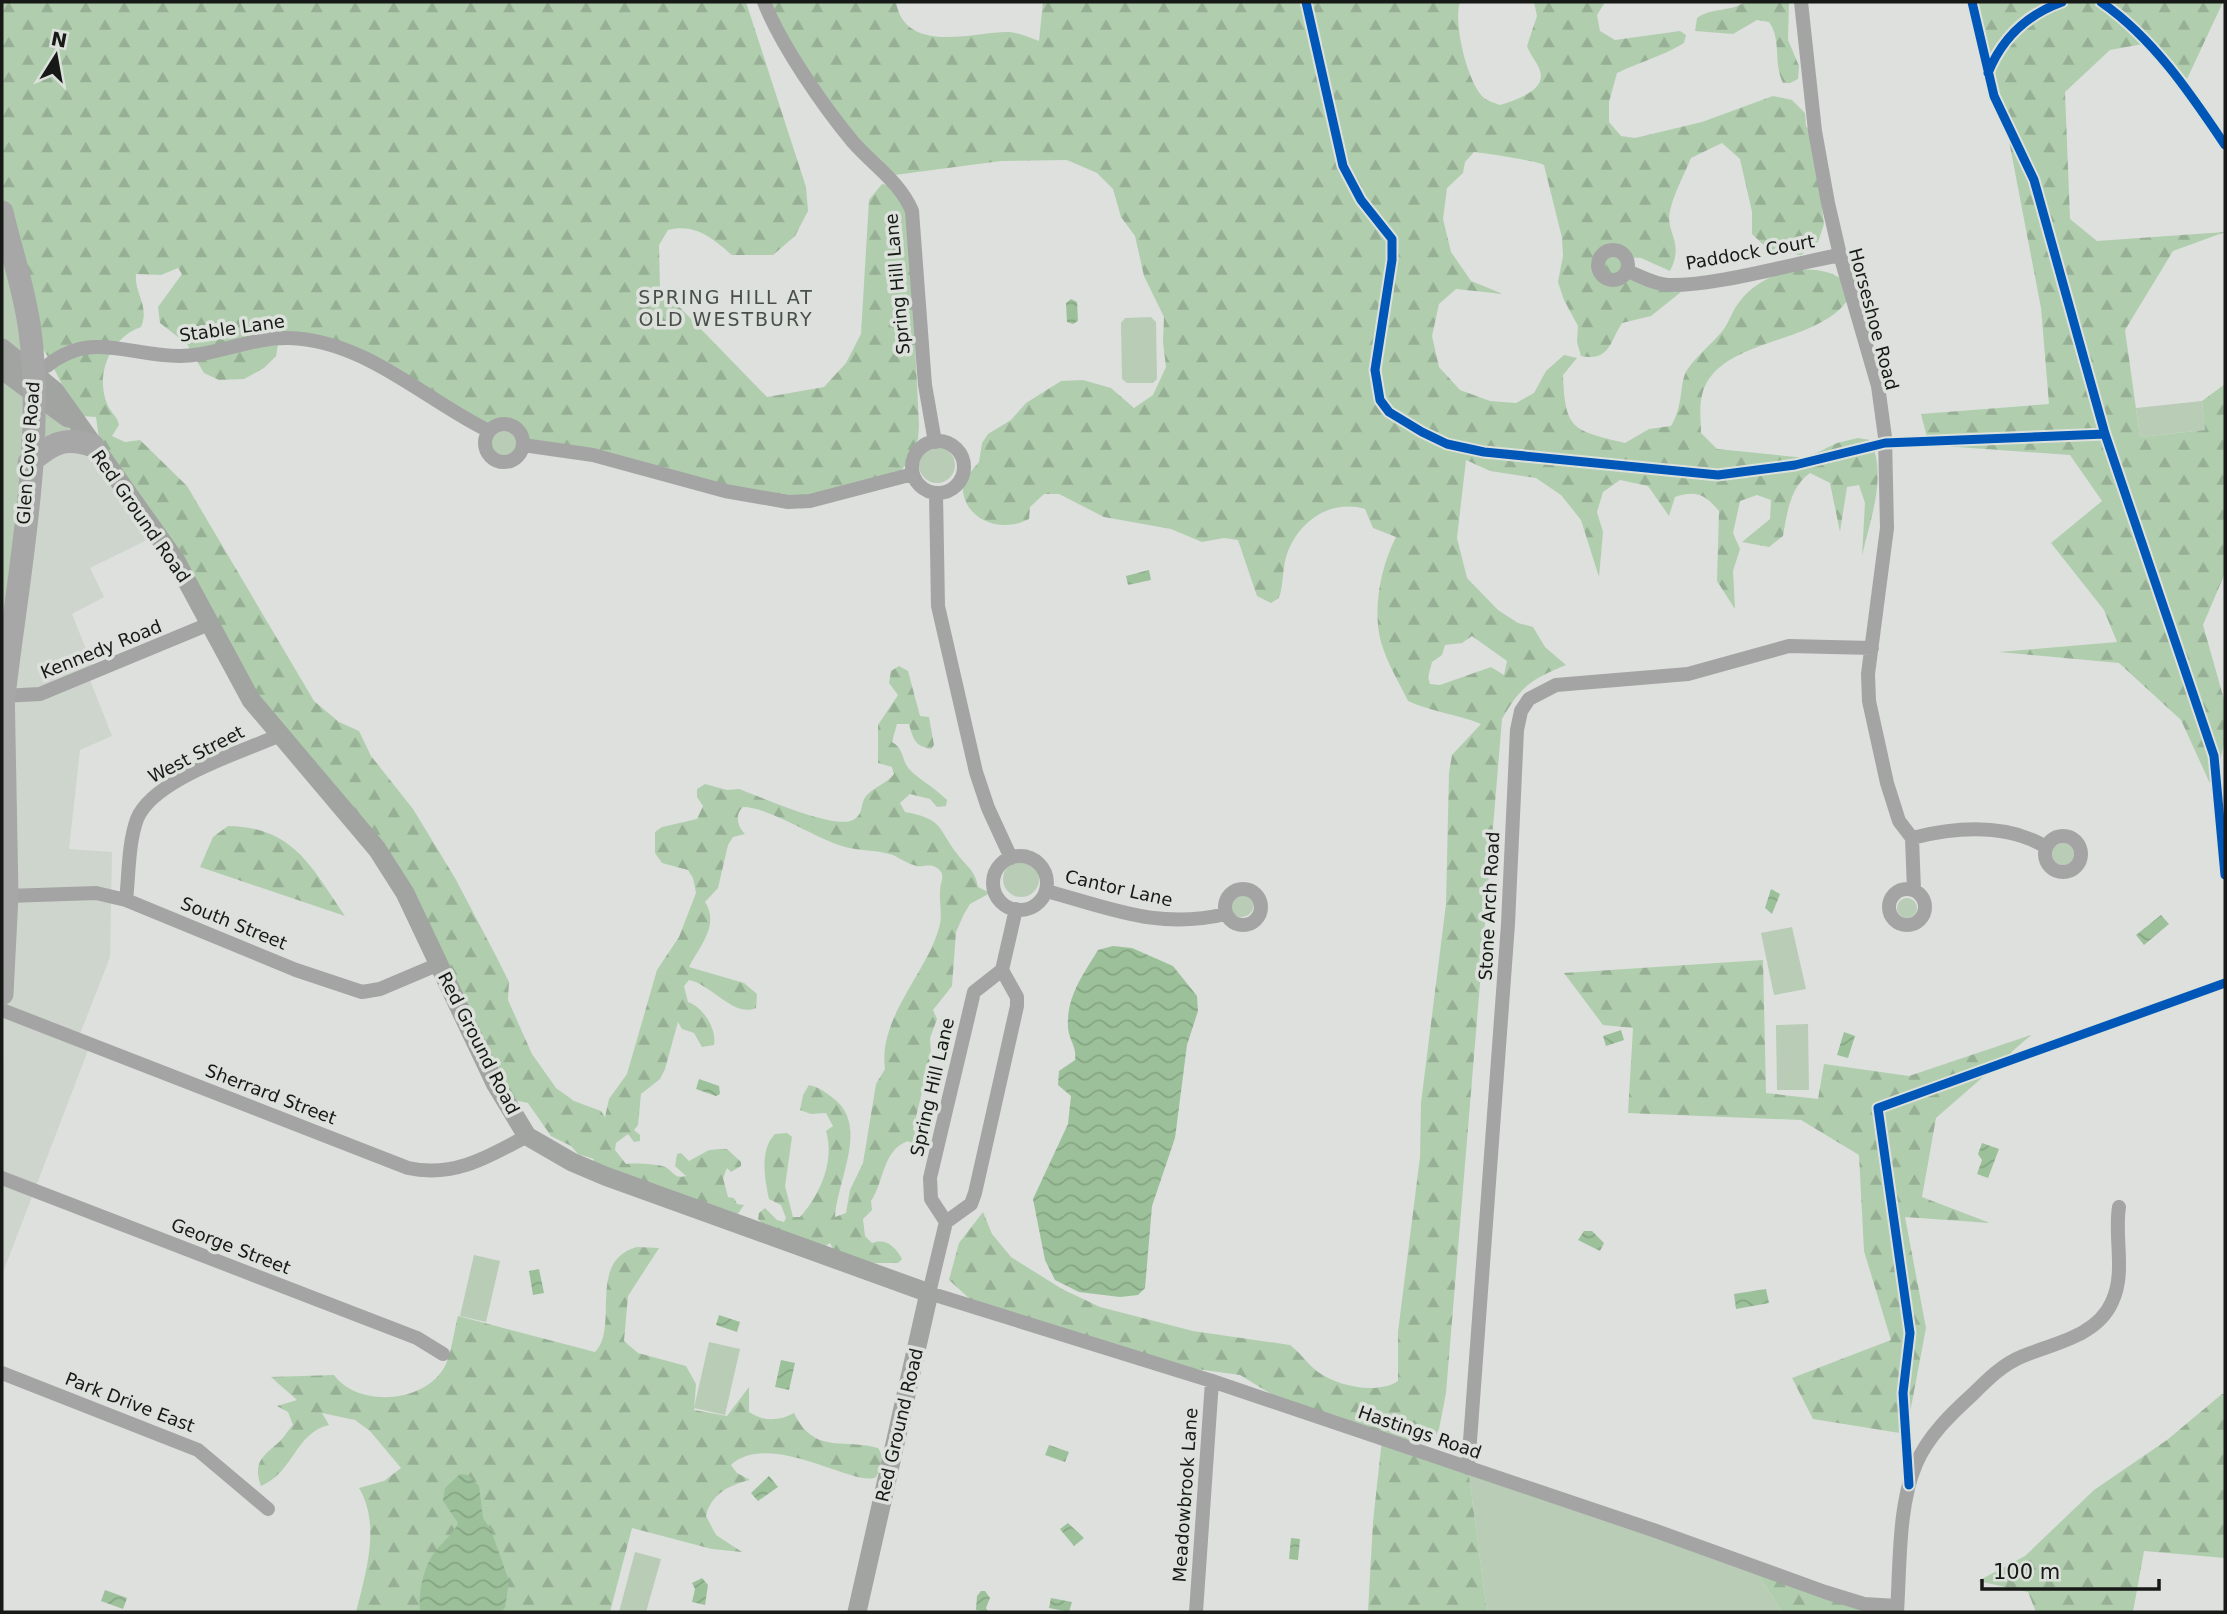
<svg xmlns="http://www.w3.org/2000/svg" width="2227" height="1614" font-family="'DejaVu Sans',sans-serif">
  <style>
    .built { fill: #ced5cd }
    .grass { fill: #b8ccb6 }
    .forest { fill: url(#forest-firs); fill-rule: evenodd }
    .water { fill: url(#water-waves) }
    .lines { fill: none; stroke-linecap: round; stroke-linejoin: round }
    .street { stroke: #a4a4a4; stroke-width: 14 }
    .secondary { stroke: #a2a4a2; stroke-width: 19 }
    .primary { stroke: #a6a7a6; stroke-width: 23 }
    .cycleway-casing { stroke: #dce1dc; stroke-width: 13 }
    .cycleway { stroke: #0057b8; stroke-width: 9 }
    .labels { text-anchor: middle; dominant-baseline: central; stroke-width: 7; stroke-linejoin: round; paint-order: stroke }
    .street-label { font-size: 18px; fill: #171917; stroke: #dce1dc }
    .neighbourhood-label { font-size: 19px; letter-spacing: 2px; fill: #4b4f4b; stroke: #dce1dc }
  </style>
  <defs>
    <pattern id="forest-firs" width="22" height="20" patternUnits="userSpaceOnUse" patternTransform="scale(1.75)"><rect width="22" height="20" fill="#b0ceae"/><path d="M5 1l3.5 6h-7zM16 11l3.5 6h-7z" fill="#97b095"/></pattern>
    <pattern id="water-waves" width="16" height="10" patternUnits="userSpaceOnUse" patternTransform="scale(1.75)"><rect width="16" height="10" fill="#9cc19a"/><path d="M0 5q4-4 8 0t8 0" fill="none" stroke="#86a584"/></pattern>
  </defs>
  <rect width="100%" height="100%" fill="#dde0dd"/>
  <path class="built" d="M 82,442 L 157,535 L 90,568 L 104,597 L 72,614 L 95,672 L 88,675 L 112,736 L 80,750 L 69,849 L 112,852 L 110,957 L 78,1039 L 90,1045 L 2,1275 L 6,758 L 29,463 Z"/>
  <path class="grass" d="M 2,212 L 37,374 L 82,442 L 29,464 L 2,670 Z
    M 1151,317 L 1156,322 L 1157,379 L 1153,383 L 1127,383 L 1122,379 L 1121,323 L 1125,318 Z
    M 2202,401 L 2205,430 L 2140,437 L 2136,408 Z
    M490 443a15 15 0 1 1 30 0a15 15 0 1 1-30 0Z
    M919 465a18 18 0 1 1 36 0a18 18 0 1 1-36 0Z
    M2052 854a11 11 0 1 1 22 0a11 11 0 1 1-22 0Z
    M1003 879a18 18 0 1 1 36 0a18 18 0 1 1-36 0Z
    M1228 904a13 13 0 1 1 26 0a13 13 0 1 1-26 0Z
    M1897 908a10 10 0 1 1 20 0a10 10 0 1 1-20 0Z
    M 1792,927 L 1806,989 L 1774,995 L 1761,933 Z
    M 1808,1024 L 1809,1090 L 1777,1090 L 1776,1025 Z
    M 474,1255 L 500,1261 L 486,1322 L 460,1316 Z
    M 709,1342 L 740,1349 L 725,1415 L 694,1408 Z
    M 1468,1468 L 1752,1565 L 1782,1612 L 1487,1612 Z
    M 635,1552 L 661,1559 L 646,1612 L 619,1612 Z"/>
  <path class="forest" d="M 2,2 L 746,2 L 806,187 L 808,211 L 795,236 L 773,255 L 732,255 C 712,238 695,223 668,230 L 659,245 L 660,287 L 767,397 L 824,387 L 846,363 L 861,334 L 869,200 L 882,184 L 898,187 L 908,202 L 919,425 L 918,439 L 909,461 L 898,474 L 800,502 L 523,441 C 518,426 506,421 492,428 L 333,347 L 278,344 L 276,356 L 264,368 L 244,379 L 219,380 L 204,373 L 187,344 L 160,323 L 158,307 L 182,274 L 178,268 L 161,275 L 136,274 C 134,293 150,306 141,327 C 110,338 94,375 108,406 C 112,414 117,416 119,425 L 112,436 L 125,442 L 140,440 L 187,486 L 314,701 L 339,722 L 359,731 L 371,756 L 413,809 L 455,878 L 496,956 L 509,982 L 508,1000 L 532,1054 L 556,1088 L 574,1101 L 601,1111 L 605,1117 L 609,1099 L 627,1074 L 657,970 L 679,937 L 696,893 L 693,878 L 688,870 L 662,863 L 655,853 L 655,832 L 662,827 L 697,819 L 703,806 L 697,797 L 697,789 L 705,784 L 727,790 L 739,789 C 761,797 834,830 853,820 C 865,814 859,802 868,794 C 876,786 886,784 894,774 L 892,767 L 878,763 L 878,725 L 898,695 L 889,683 L 891,671 L 899,666 L 908,671 L 920,716 L 929,717 L 934,745 L 931,749 C 915,746 913,739 909,724 L 897,724 L 892,742 C 905,749 901,761 910,770 C 920,780 935,788 947,800 L 946,806 L 937,807 L 930,799 L 910,794 L 900,803 L 905,812 C 944,819 937,828 958,855 C 967,867 975,870 978,887 L 990,893 L 970,904 L 964,914 L 956,932 L 952,986 L 933,1010 L 937,1019 L 930,1038 L 931,1055 L 913,1129 L 925,1145 L 918,1148 L 908,1141 C 882,1150 884,1183 871,1201 L 872,1210 L 863,1219 L 865,1236 L 872,1243 C 886,1238 895,1246 902,1259 L 898,1263 L 874,1263 L 836,1254 L 830,1243 L 821,1249 L 765,1226 L 758,1219 L 759,1213 L 765,1208 L 777,1220 L 784,1222 L 786,1218 L 781,1205 L 769,1199 C 765,1180 759,1150 775,1134 L 787,1133 L 792,1137 L 785,1186 L 793,1217 L 800,1217 C 820,1195 835,1161 826,1131 L 833,1126 L 826,1113 L 811,1114 L 800,1110 L 803,1095 L 809,1085 C 819,1087 825,1092 833,1098 C 870,1125 837,1180 835,1217 L 846,1213 L 850,1190 L 863,1163 L 876,1084 L 885,1069 C 878,1018 926,974 939,928 C 943,915 939,903 940,891 C 940,881 947,875 937,868 C 930,863 925,867 917,866 C 908,864 901,859 893,855 C 878,850 861,851 845,847 C 814,838 769,807 743,807 C 734,815 738,827 745,834 L 733,837 L 728,845 L 718,888 L 705,902 C 720,925 699,947 689,967 L 744,983 L 757,994 L 756,1008 C 734,1018 711,984 689,980 L 684,986 L 688,1002 C 703,1007 717,1029 714,1045 L 702,1047 L 694,1033 L 682,1029 L 678,1022 L 665,1069 L 660,1079 L 641,1094 L 638,1125 L 634,1130 L 640,1135 L 640,1141 L 634,1142 L 628,1134 L 616,1143 L 615,1150 L 626,1164 C 636,1163 652,1164 662,1166 C 673,1168 672,1180 686,1176 L 675,1166 L 677,1154 L 681,1153 L 689,1161 L 709,1150 L 727,1149 L 741,1162 L 741,1166 L 731,1172 L 727,1168 L 723,1178 L 728,1197 L 734,1198 L 737,1204 L 744,1205 L 737,1215 L 593,1162 L 594,1159 L 578,1154 L 571,1146 L 551,1136 L 528,1103 L 509,1099 L 434,943 L 268,712 L 99,439 L 96,417 L 82,416 C 63,394 56,366 39,343 L 2,212 Z
    M 770,2 L 896,2 C 905,55 974,32 1007,32 C 1018,32 1030,38 1039,41 L 1043,2 L 1460,2 C 1453,22 1467,83 1484,98 C 1488,101 1495,103 1500,105 C 1512,101 1547,91 1540,71 C 1538,63 1530,55 1527,46 L 1537,16 L 1534,2 L 1605,2 L 1597,15 L 1600,31 L 1615,40 L 1680,31 L 1686,35 L 1684,43 C 1663,56 1640,62 1617,73 L 1609,102 L 1609,122 L 1621,136 L 1635,138 L 1702,122 L 1773,96 L 1792,100 L 1805,113 L 1806,126 L 1813,134 L 1824,224 L 1818,242 L 1801,255 L 1770,251 L 1752,234 L 1752,212 L 1740,159 L 1722,143 L 1691,158 C 1684,175 1674,193 1670,211 C 1665,233 1685,241 1670,271 L 1641,258 L 1625,257 C 1636,275 1663,280 1681,292 L 1651,316 L 1622,323 C 1610,341 1610,362 1581,356 L 1577,342 L 1578,326 L 1564,300 L 1558,282 L 1563,256 L 1562,238 L 1544,165 C 1537,161 1486,153 1474,152 L 1465,162 L 1463,173 L 1447,188 L 1443,219 L 1451,252 L 1471,281 L 1503,294 L 1456,289 L 1439,304 L 1432,336 L 1439,367 L 1460,390 L 1490,401 L 1516,403 L 1534,393 L 1546,371 L 1564,355 L 1577,358 L 1563,375 C 1565,431 1573,430 1625,443 L 1649,429 L 1671,426 C 1684,405 1679,383 1687,370 C 1697,355 1713,343 1724,329 C 1730,320 1733,309 1740,301 C 1763,271 1811,260 1842,279 L 1847,301 C 1814,346 1716,338 1702,395 C 1699,407 1701,422 1701,433 L 1717,449 L 1806,458 L 1837,443 L 1858,438 L 1870,440 C 1888,475 1870,519 1862,556 L 1865,503 L 1859,485 L 1847,487 L 1840,532 L 1830,483 L 1810,473 C 1790,487 1787,513 1783,536 L 1769,547 L 1742,542 L 1770,519 L 1771,500 L 1757,495 L 1740,501 L 1733,533 L 1740,549 L 1733,571 L 1735,609 L 1717,581 L 1719,511 C 1705,494 1696,490 1675,497 L 1669,516 L 1648,486 L 1620,480 L 1603,492 L 1597,512 L 1603,532 L 1599,577 L 1581,520 L 1561,495 L 1536,478 L 1490,471 L 1466,460 L 1457,538 L 1467,578 L 1498,610 L 1518,623 L 1533,627 L 1545,647 L 1566,665 C 1531,679 1520,687 1502,719 L 1446,1393 L 1439,1429 L 1434,1439 L 1416,1443 L 1281,1400 L 1240,1375 L 1189,1368 L 971,1300 L 949,1280 L 959,1243 L 983,1212 L 992,1234 L 1011,1257 L 1062,1289 L 1100,1307 L 1193,1331 L 1290,1345 C 1301,1353 1307,1364 1318,1372 C 1337,1386 1377,1395 1398,1381 L 1398,1332 L 1420,1157 L 1421,1103 L 1446,904 L 1449,773 L 1452,755 L 1481,724 C 1457,714 1432,712 1408,701 C 1399,682 1387,663 1381,642 C 1372,609 1381,566 1396,537 L 1373,528 L 1365,509 C 1330,499 1299,521 1287,554 C 1282,568 1284,584 1279,598 L 1271,603 L 1257,596 L 1238,540 L 1224,538 L 1202,542 L 1171,529 L 1104,517 L 1059,494 L 1044,494 L 1030,507 L 1029,519 C 999,535 959,518 963,481 L 979,462 L 982,443 L 988,434 L 1011,420 L 1026,403 L 1061,381 L 1083,380 L 1111,388 L 1134,408 L 1153,395 L 1166,367 L 1163,342 L 1164,317 L 1144,276 L 1135,236 L 1121,217 L 1113,189 L 1097,173 L 1067,160 L 1001,161 L 887,176 L 818,94 ZM 1472,636 L 1507,661 L 1504,675 L 1491,667 L 1440,685 L 1430,684 L 1428,677 L 1432,662 L 1442,655 L 1445,645 L 1462,643 Z
    M 1745,2 L 1789,2 L 1788,40 L 1799,66 L 1798,79 L 1790,83 L 1783,83 C 1773,63 1782,40 1769,22 L 1757,20 L 1733,34 L 1695,31 L 1697,18 C 1713,7 1731,12 1745,2 Z
    M 1978,2 L 2223,2 L 2187,79 L 2154,42 L 2110,50 L 2065,92 L 2070,219 L 2097,241 L 2225,232 L 2173,251 L 2125,330 L 2140,437 L 2205,430 L 2202,401 L 2225,384 L 2225,573 L 2203,625 L 2225,703 L 2225,740 L 2213,790 L 2181,720 L 2119,663 L 1999,652 L 2117,642 L 2104,610 L 2051,543 L 2102,501 L 2070,455 L 1929,445 L 1921,414 L 2049,404 L 2041,308 L 2001,99 Z
    M 228,826 C 294,827 311,867 345,916 L 200,867 L 213,837 Z
    M 1763,960 L 1766,1093 L 1818,1099 L 1824,1064 L 1909,1076 L 2031,1035 L 1936,1118 L 1922,1197 L 1990,1223 L 1905,1217 L 1926,1328 L 1906,1434 L 1813,1419 L 1792,1378 L 1891,1340 L 1864,1251 L 1859,1155 L 1801,1120 L 1628,1113 L 1633,1028 L 1603,1025 L 1564,973 Z
    M 637,1247 L 659,1248 L 628,1296 L 624,1341 L 638,1353 L 686,1366 L 696,1384 L 694,1410 L 727,1416 L 749,1387 L 749,1412 C 764,1422 779,1421 794,1413 C 814,1455 843,1438 878,1448 C 885,1458 881,1467 876,1477 C 857,1489 770,1429 731,1465 L 737,1473 L 750,1480 C 729,1485 711,1494 706,1516 L 716,1535 L 742,1552 L 712,1549 L 632,1528 L 610,1612 L 356,1612 C 366,1572 381,1525 359,1488 L 384,1481 L 401,1468 L 370,1431 L 355,1420 L 322,1413 L 329,1425 C 295,1433 294,1472 261,1486 C 253,1464 261,1457 278,1443 C 284,1438 288,1430 293,1425 L 288,1412 L 277,1406 L 297,1400 L 271,1377 L 334,1375 C 358,1408 427,1404 446,1364 C 452,1350 454,1331 458,1316 L 595,1352 C 620,1327 586,1261 637,1247 Z
    M 2222,1394 L 2225,1394 L 2225,1558 L 2144,1551 L 2133,1612 L 2036,1612 L 2028,1592 L 1978,1581 L 2025,1556 L 2094,1490 L 2167,1440 Z
    M 1382,1439 L 1468,1468 L 1487,1612 L 1368,1612 L 1373,1522 Z
    M 1752,1565 L 1902,1612 L 1782,1612 Z"/>
  <path class="water" d="M 1071,299 L 1077,302 L 1078,321 L 1073,324 L 1067,322 L 1066,303 Z
    M 1149,570 L 1151,580 L 1128,585 L 1126,576 Z
    M 1771,889 L 1780,894 L 1772,914 L 1765,908 Z
    M 2161,915 L 2169,924 L 2144,945 L 2136,935 Z
    M 1113,946 L 1132,948 L 1173,966 L 1197,996 L 1198,1011 L 1187,1045 L 1175,1138 L 1152,1206 L 1145,1288 L 1138,1295 L 1120,1297 L 1079,1292 L 1055,1280 L 1045,1260 L 1033,1199 L 1068,1124 L 1071,1096 L 1058,1085 L 1059,1071 L 1075,1060 C 1077,1047 1069,1040 1068,1028 C 1066,997 1083,975 1098,950 Z
    M 1621,1030 L 1624,1040 L 1606,1046 L 1603,1036 Z
    M 1844,1032 L 1855,1036 L 1848,1058 L 1837,1055 Z
    M 699,1079 L 719,1086 L 720,1094 L 716,1096 L 696,1089 Z
    M 1982,1143 L 1999,1149 L 1988,1178 L 1977,1174 L 1982,1160 L 1978,1154 Z
    M 1584,1231 L 1592,1231 L 1604,1243 L 1600,1251 L 1578,1240 Z
    M 539,1269 L 544,1293 L 533,1295 L 529,1271 Z
    M 1766,1289 L 1769,1303 L 1736,1309 L 1734,1294 Z
    M 719,1315 L 740,1322 L 737,1332 L 716,1325 Z
    M 781,1360 L 795,1363 L 789,1390 L 775,1387 Z
    M 1049,1445 L 1069,1452 L 1065,1462 L 1045,1455 Z
    M 460,1474 L 468,1475 L 479,1486 L 483,1518 L 491,1530 L 509,1581 L 505,1608 L 501,1612 L 420,1612 C 418,1594 423,1568 434,1553 C 442,1542 452,1536 458,1523 L 443,1501 L 445,1488 Z
    M 769,1476 L 778,1487 L 758,1501 L 751,1493 Z
    M 1068,1523 L 1084,1538 L 1074,1546 L 1060,1529 Z
    M 1291,1538 L 1300,1539 L 1298,1560 L 1289,1559 Z
    M 702,1578 L 708,1585 L 705,1605 L 692,1602 L 695,1589 L 692,1583 Z
    M 105,1590 L 127,1598 L 123,1609 L 101,1601 Z
    M 981,1591 L 985,1591 L 990,1598 L 986,1608 L 988,1612 L 976,1610 L 977,1596 Z
    M 1051,1598 L 1072,1602 L 1069,1612 L 1049,1608 Z"/>
  <g class="lines">
    <path class="street" d="M 764,2 C 781,45 823,106 853,142 C 873,165 900,182 912,211 L 925,385 L 935,442
      M 1801,2 L 1815,131 L 1828,203 L 1840,255 L 1878,386 L 1885,437 L 1887,528 L 1868,674 L 1869,701 L 1887,783 L 1899,821 L 1912,838 L 1914,890
      M1598 265a15 15 0 1 1 30 0a15 15 0 1 1-30 0Z
      M 1627,271 C 1641,276 1653,284 1668,285 C 1716,286 1791,264 1840,255
      M 47,366 C 90,330 129,356 179,356 C 216,356 251,337 289,338 C 365,340 425,400 489,431
      M485 443a19 19 0 1 1 38 0a19 19 0 1 1-38 0Z
      M912 467a26 26 0 1 1 52 0a26 26 0 1 1-52 0Z
      M 523,445 L 593,455 L 725,491 L 788,502 L 810,501 L 913,474
      M 936,493 L 938,606 L 976,772 L 988,808 L 1011,858
      M 2,696 L 40,694 L 209,624
      M2045 854a18 18 0 1 1 36 0a18 18 0 1 1-36 0Z
      M 1912,838 C 1956,827 2006,823 2046,847
      M993 883a27 27 0 1 1 54 0a27 27 0 1 1-54 0Z
      M1225 907a18 18 0 1 1 36 0a18 18 0 1 1-36 0Z
      M1889 907a18 18 0 1 1 36 0a18 18 0 1 1-36 0Z
      M 1046,891 C 1111,908 1157,930 1226,914
      M 7,896 L 96,893 L 126,900 L 296,970 L 362,992 L 380,989 L 439,964
      M 126,900 C 129,875 128,844 137,819 C 153,779 242,752 280,735
      M 1002,970 L 1017,997 L 1017,1006 L 975,1193 L 971,1204 L 946,1222 L 929,1293 L 1212,1381 L 1656,1531 L 1825,1592 L 1864,1604 L 1897,1606
      M 2,1010 L 408,1168 C 454,1178 488,1157 527,1136
      M 2,1178 L 417,1338 L 443,1354
      M 946,1222 L 931,1199 L 930,1178 L 974,992 L 1002,970 L 1016,909
      M 2,1373 L 198,1450 L 268,1509
      M 1468,1468 L 1508,924 L 1517,730 L 1521,711 L 1529,699 L 1556,685 L 1688,674 L 1789,646 L 1872,648
      M 1196,1612 L 1212,1381
      M 1897,1612 C 1900,1568 1898,1505 1916,1464 C 1928,1436 1951,1414 1973,1394 C 1988,1379 2003,1364 2023,1356 C 2055,1343 2097,1336 2112,1302 C 2126,1273 2114,1237 2119,1207"/>
    <path class="secondary" d="M 2,348 L 55,391 L 176,561 L 251,700 L 377,849 L 405,893 L 495,1083 L 527,1136 L 572,1162 L 605,1176 L 929,1293 L 857,1612
      M 2,370 L 68,418"/>
    <path class="primary" d="M 2,212 C 11,251 25,291 30,331 C 45,443 17,583 4,696
      M 29,463 C 50,445 64,435 93,446
      M 2,994 L 7,896 L 3,683"/>
    <g class="cycleway-casing">
      <path id="cycleway" d="M 1306,2 L 1343,166 L 1361,200 L 1392,239 L 1392,260 L 1375,370 L 1380,400 L 1389,412 L 1422,432 L 1447,444 L 1484,452 L 1718,475 L 1795,465 L 1885,443 L 2105,434
        M 1972,2 L 1994,96 L 2034,180 L 2105,434 L 2214,756 L 2225,875
        M 2101,2 C 2153,38 2190,93 2225,145
        M 1988,73 C 2002,38 2026,15 2062,2
        M 1909,1485 L 1903,1393 L 1910,1333 L 1878,1108 L 2225,983"/>
    </g>
    <use href="#cycleway" class="cycleway"/>
  </g>
  <g class="labels">
    <g class="street-label">
      <text transform="translate(1750 252) rotate(-10)">Paddock Court</text>
      <text transform="translate(897 284) rotate(-95)">Spring Hill Lane</text>
      <text transform="translate(1874 319) rotate(75)">Horseshoe Road</text>
      <text transform="translate(232 328) rotate(-8)">Stable Lane</text>
      <text transform="translate(28 453) rotate(-86)">Glen Cove Road</text>
      <text transform="translate(141 516) rotate(55)">Red Ground Road</text>
      <text transform="translate(101 649) rotate(-22)">Kennedy Road</text>
      <text transform="translate(196 754) rotate(-27)">West Street</text>
      <text transform="translate(1119 888) rotate(13)">Cantor Lane</text>
      <text transform="translate(1489 906) rotate(-87)">Stone Arch Road</text>
      <text transform="translate(234 923) rotate(22)">South Street</text>
      <text transform="translate(479 1043) rotate(63)">Red Ground Road</text>
      <text transform="translate(932 1087) rotate(-77)">Spring Hill Lane</text>
      <text transform="translate(271 1094) rotate(21)">Sherrard Street</text>
      <text transform="translate(231 1246) rotate(21)">George Street</text>
      <text transform="translate(130 1402) rotate(21)">Park Drive East</text>
      <text transform="translate(899 1425) rotate(-77)">Red Ground Road</text>
      <text transform="translate(1420 1432) rotate(19)">Hastings Road</text>
      <text transform="translate(1185 1495) rotate(-86)">Meadowbrook Lane</text>
    </g>
    <g class="neighbourhood-label">
      <text x="726" y="297">SPRING HILL AT<tspan x="726" dy="22">OLD WESTBURY</tspan></text>
    </g>
  </g>
  <rect width="2227" height="1614" fill="none" stroke="#171917" stroke-width="7"/>
  <g transform="translate(56 56) rotate(11)" stroke="#dce1dc" stroke-width="5" paint-order="stroke">
  <path d="M0-5L12 26L0 18L-12 26Z" fill="#171917"/>
  <text y="-10" font-size="19" font-weight="bold" text-anchor="middle" fill="#171917">N</text>
  </g>
  <path d="M1982 1579v10h177v-10" fill="none" stroke="#171917" stroke-width="3.5"/>
  <text x="1993" y="1579" font-size="21" fill="#171917" stroke="#dce1dc" stroke-width="5" paint-order="stroke">100 m</text>
</svg>
